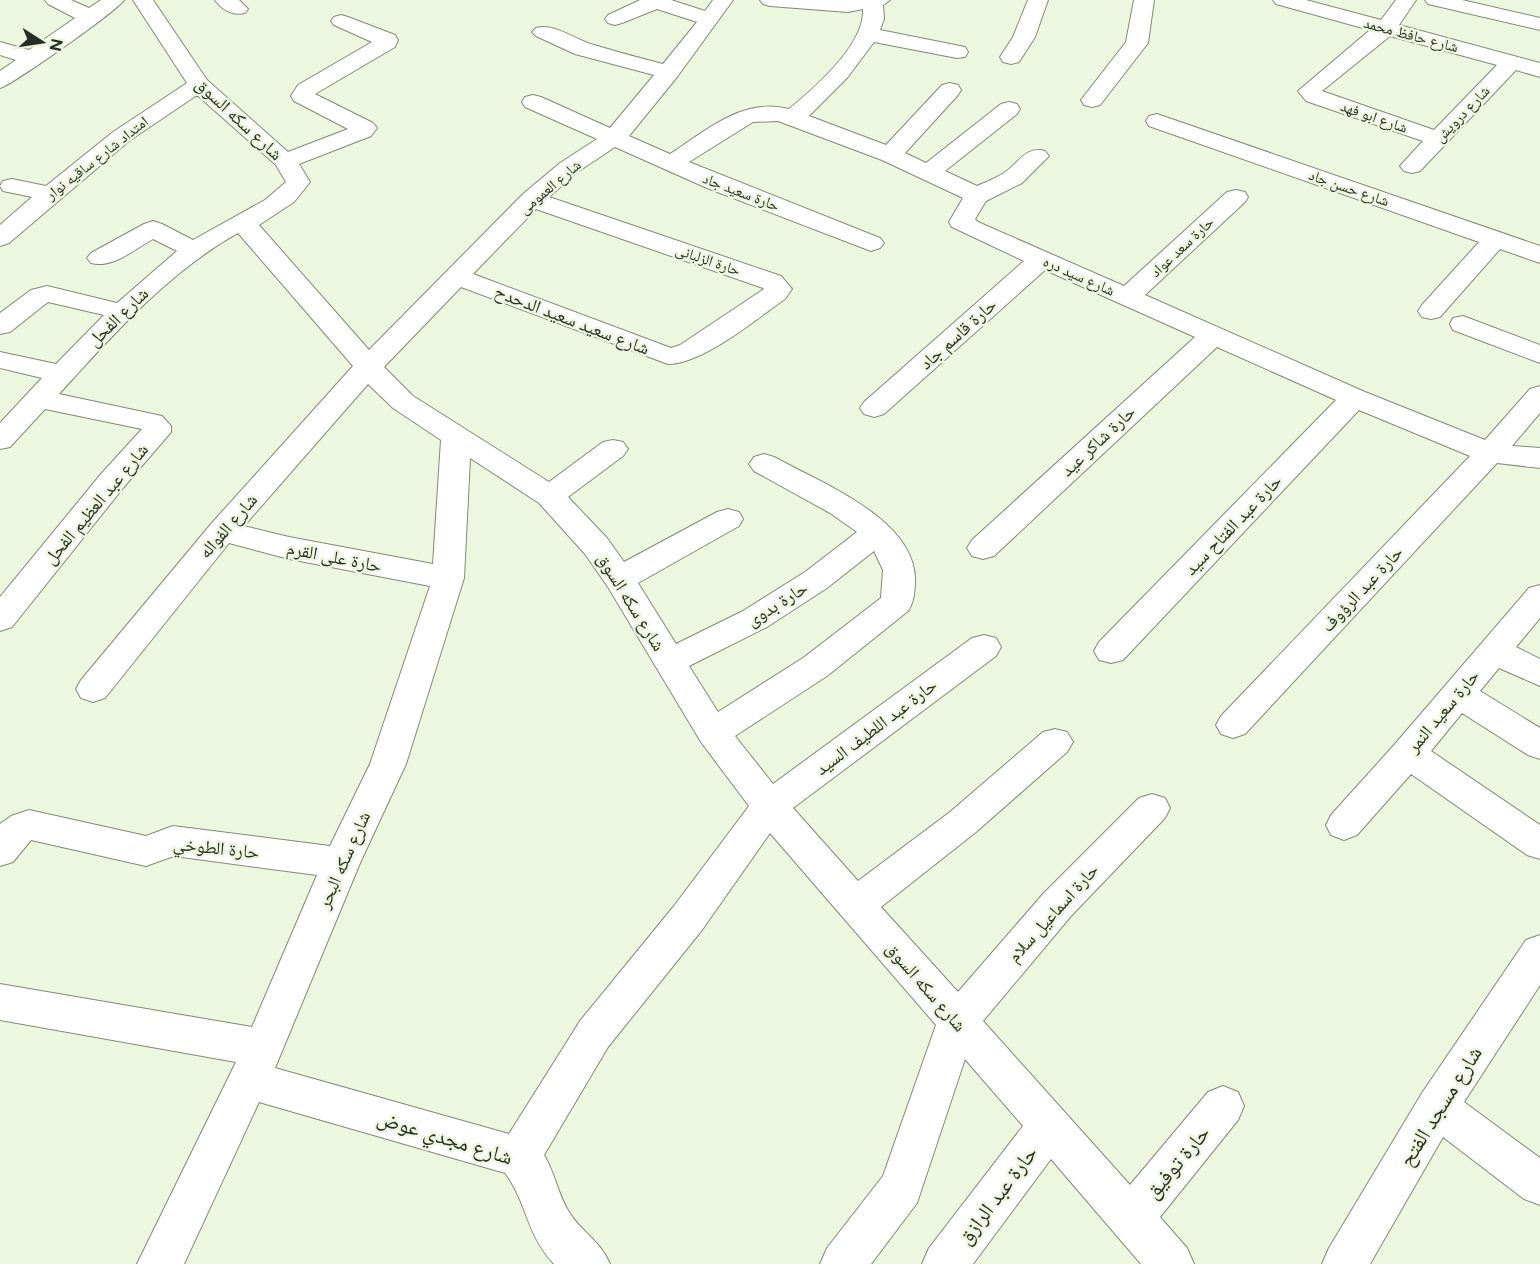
<svg xmlns="http://www.w3.org/2000/svg" width="1540" height="1264" font-family="Figtree,'Noto Naskh Arabic',sans-serif">
  <style>
    .lines { fill: none; stroke-linecap: round; stroke-linejoin: round }
    .minor-casing { stroke: #828a75; stroke-width: 2 }
    .minor { fill: #fff; fill-rule: evenodd }
    .labels { text-anchor: middle; dominant-baseline: central; stroke-width: 4.5; stroke-linejoin: round; paint-order: stroke }
    .far-street-label { font-size: 15px; fill: #2a2d25; stroke: #edf6df }
    .street-label { font-size: 18px; fill: #2a2d25; stroke: #edf6df }
    .near-street-label { font-size: 21px; fill: #2a2d25; stroke: #edf6df }
  </style>
  <rect width="100%" height="100%" fill="#edf6df"/>
  <g class="lines">
    <g class="minor-casing">
      <path id="minor" d="M 45,0 L 71,0 L 89,8 L 101,0 L 124,0 C 117,11 12,85 0,88 L 0,71 L 16,60 L 0,55 L 0,42 L 29,50 L 75,18 L 48,4 Z
        M 133,0 L 153,0 L 207,80 L 288,152 L 348,129 L 294,101 L 291,96 L 298,85 L 372,42 L 334,25 L 331,21 L 334,17 L 341,15 L 348,17 L 395,35 L 398,40 L 395,47 L 315,94 L 373,123 L 377,128 L 371,136 L 299,164 L 310,182 L 294,202 L 259,225 L 369,350 L 523,194 L 560,163 L 597,139 L 525,107 L 522,102 L 525,97 L 533,95 L 541,97 L 610,128 L 654,75 L 575,54 L 536,36 L 532,32 L 536,28 C 555,23 575,40 594,45 C 617,52 640,58 663,64 L 697,22 L 657,9 L 622,23 L 615,25 L 608,23 L 605,19 L 608,15 L 640,0 L 671,0 L 705,11 L 713,0 L 733,0 L 677,77 L 629,136 L 670,154 C 707,130 743,97 789,109 C 816,87 865,44 863,9 L 848,12 L 770,6 L 763,4 L 760,0 L 890,0 L 883,5 L 884,19 L 880,30 L 965,47 L 968,52 L 965,57 L 957,58 L 874,42 L 847,78 L 809,116 L 886,145 L 942,85 L 950,83 L 958,85 L 961,90 L 958,95 L 905,153 L 926,163 L 1001,104 L 1009,102 L 1017,104 L 1020,109 L 1017,114 L 945,171 L 977,186 C 986,182 996,178 1004,173 C 1019,163 1025,146 1045,151 L 1049,156 L 1022,183 L 986,201 L 975,219 L 978,222 L 1124,286 L 1227,192 L 1236,190 L 1245,192 L 1248,197 L 1245,202 L 1145,295 L 1365,392 L 1485,440 L 1530,389 L 1540,386 L 1540,413 L 1512,446 L 1540,448 L 1540,468 L 1497,463 L 1245,734 L 1233,738 L 1221,734 L 1216,725 L 1221,716 L 1470,456 L 1359,410 L 1123,660 L 1111,663 L 1099,660 L 1094,651 L 1099,642 L 1336,400 L 1217,347 L 994,556 L 983,559 L 972,556 L 967,548 L 972,540 L 1195,337 L 1045,270 L 884,414 L 874,417 L 864,414 L 860,408 L 864,402 L 1024,261 L 952,227 L 949,222 L 963,198 L 882,160 L 778,121 L 753,122 L 689,162 L 880,238 L 884,243 L 880,248 L 871,251 L 707,188 L 615,147 L 576,173 L 549,197 L 781,276 L 792,289 L 785,299 C 756,319 703,364 668,364 L 461,287 L 384,367 L 413,396 L 549,482 L 603,442 L 613,440 L 623,442 L 628,449 L 623,456 L 568,497 L 607,538 L 624,562 L 717,512 L 728,509 L 739,512 L 743,519 L 739,526 L 638,583 L 676,644 L 743,611 L 805,572 L 857,532 L 830,513 L 754,471 L 749,464 L 754,457 L 764,454 L 774,457 C 821,483 919,520 915,584 C 914,595 914,602 908,611 L 827,676 L 735,736 L 773,784 L 972,638 L 984,635 L 996,638 L 1001,647 L 996,656 L 793,808 L 858,881 L 950,812 L 1043,732 L 1055,729 L 1067,732 L 1073,742 L 1067,752 L 976,832 L 881,907 L 958,992 L 1043,894 L 1139,798 L 1152,794 L 1165,798 L 1170,808 L 1165,818 L 1071,916 L 983,1021 L 1130,1185 L 1208,1092 L 1223,1086 L 1238,1092 L 1244,1106 L 1238,1120 L 1160,1217 L 1187,1248 L 1194,1264 L 1141,1264 L 1051,1159 L 973,1264 L 922,1264 L 929,1248 L 1023,1126 L 965,1059 L 917,1203 L 871,1264 L 820,1264 L 827,1248 L 883,1176 L 936,1025 L 770,833 L 702,930 L 608,1047 L 544,1155 C 555,1173 558,1195 569,1212 C 582,1233 600,1240 610,1264 L 554,1264 C 526,1234 527,1202 505,1173 L 259,1102 L 184,1264 L 137,1264 L 236,1062 L 0,1020 L 0,984 L 252,1027 L 317,875 L 174,856 L 146,866 L 31,840 L 13,862 L 0,866 L 0,824 L 11,816 L 29,810 L 146,836 L 173,826 L 330,846 L 370,764 L 430,586 L 289,559 L 229,543 L 105,698 L 93,702 L 81,698 L 76,689 L 81,680 L 211,524 L 353,366 L 238,233 C 168,272 112,336 59,394 L 162,416 L 171,426 L 171,432 L 123,488 L 12,627 L 0,631 L 0,597 L 101,474 L 142,429 L 45,409 L 10,447 L 0,449 L 0,423 L 42,378 L 0,368 L 0,352 L 56,364 L 104,315 L 48,302 L 10,332 L 0,334 L 0,313 L 31,290 L 47,286 L 117,303 L 177,251 L 153,239 C 135,249 112,269 91,263 L 87,258 L 91,253 L 144,224 L 153,221 L 162,224 L 193,240 L 265,200 L 286,182 L 276,165 L 197,95 L 129,141 L 9,243 L 0,246 L 0,225 L 32,197 L 3,191 L 0,186 L 3,181 L 12,179 L 46,186 L 113,132 L 187,83 ZM 536,209 L 763,288 L 764,289 L 680,345 L 671,348 L 473,274 ZM 368,384 L 393,408 L 441,440 L 433,564 L 289,537 L 244,526 ZM 470,458 L 539,503 L 585,554 L 608,587 L 701,742 L 749,806 L 674,906 L 580,1021 L 509,1134 L 275,1068 L 360,863 L 406,764 L 464,578 ZM 874,551 L 883,570 L 881,598 L 803,658 L 718,712 L 689,666 L 767,627 L 827,588 Z
        M 215,0 L 239,0 L 248,9 L 245,13 C 233,16 222,10 215,0 Z
        M 1028,0 L 1048,0 L 1035,37 L 1019,62 L 1011,64 L 1003,62 L 1000,57 L 1013,37 Z
        M 1134,0 L 1154,0 L 1148,43 L 1100,105 L 1092,107 L 1084,105 L 1081,100 L 1126,42 Z
        M 1273,0 L 1306,0 L 1381,20 L 1396,0 L 1416,0 L 1399,25 L 1540,63 L 1540,77 L 1516,70 L 1420,171 L 1412,173 L 1404,171 L 1400,166 L 1423,141 L 1306,101 L 1298,91 L 1370,30 L 1276,4 ZM 1390,36 L 1497,65 L 1434,130 L 1322,91 Z
        M 1425,0 L 1462,0 L 1540,18 L 1540,30 L 1428,4 Z
        M 1157,114 L 1540,246 L 1540,263 L 1500,249 L 1440,317 L 1431,319 L 1422,317 L 1418,311 L 1422,305 L 1479,242 L 1149,126 L 1146,121 L 1149,116 Z
        M 1463,316 L 1540,345 L 1540,363 L 1453,330 L 1450,324 L 1453,318 Z
        M 1540,585 L 1540,618 L 1516,647 L 1540,659 L 1540,686 L 1499,668 L 1480,691 L 1540,728 L 1540,759 L 1528,755 L 1462,713 L 1431,751 L 1540,825 L 1540,859 L 1527,855 L 1411,774 L 1357,835 L 1344,840 L 1331,835 L 1326,825 L 1331,815 L 1395,744 L 1529,588 Z
        M 1540,935 L 1540,985 L 1464,1102 L 1540,1158 L 1540,1205 L 1524,1199 L 1443,1137 L 1370,1264 L 1322,1264 L 1329,1248 L 1422,1093 L 1526,940 Z"/>
    </g>
    <use href="#minor" class="minor"/>
  </g>
  <g class="labels">
    <g class="far-street-label">
      <text transform="translate(1411 35) rotate(15)">شارع حافظ محمد</text>
      <text transform="translate(1462 114) rotate(-46)">شارع درويش</text>
      <text transform="translate(1374 117) rotate(19)">شارع ابو فهد</text>
      <text transform="translate(97 158) rotate(-38)">امتداد شارع ساقيه نوار</text>
      <text transform="translate(550 187) rotate(-40)">شارع العمومى</text>
      <text transform="translate(1349 188) rotate(19)">شارع حسن جاد</text>
      <text transform="translate(741 192) rotate(21)">حارة سعيد جاد</text>
      <text transform="translate(1182 247) rotate(-43)">حارة سعد عواد</text>
      <text transform="translate(708 260) rotate(19)">حارة الزلبانى</text>
      <text transform="translate(1079 276) rotate(24)">شارع سيد دره</text>
    </g>
    <g class="street-label">
      <text transform="translate(239 119) rotate(43)">شارع سكه السوق</text>
      <text transform="translate(118 317) rotate(-44)">شارع الفحل</text>
      <text transform="translate(572 320) rotate(21)">شارع سعيد سعيد الدحدح</text>
      <text transform="translate(958 334) rotate(-42)">حارة قاسم جاد</text>
      <text transform="translate(1098 441) rotate(-43)">حارة شاكر عيد</text>
      <text transform="translate(96 504) rotate(-50)">شارع عبد العظيم الفحل</text>
      <text transform="translate(1233 525) rotate(-46)">حارة عبد الفتاح سيد</text>
      <text transform="translate(228 526) rotate(-49)">شارع الفواله</text>
      <text transform="translate(334 557) rotate(11)">حارة على القرم</text>
      <text transform="translate(1362 589) rotate(-47)">حارة عبد الرؤوف</text>
      <text transform="translate(631 602) rotate(58)">شارع سكه السوق</text>
      <text transform="translate(777 604) rotate(-32)">حارة بدوى</text>
      <text transform="translate(1443 711) rotate(-50)">حارة سعيد النمر</text>
      <text transform="translate(876 727) rotate(-37)">حارة عبد اللطيف السيد</text>
      <text transform="translate(216 848) rotate(6)">حارة الطوخي</text>
      <text transform="translate(344 860) rotate(-66)">شارع سكه البحر</text>
      <text transform="translate(1053 913) rotate(-48)">حارة اسماعيل سلام</text>
      <text transform="translate(926 987) rotate(49)">شارع سكه السوق</text>
    </g>
    <g class="near-street-label">
      <text transform="translate(1440 1106) rotate(-58)">شارع مسجد الفتح</text>
      <text transform="translate(445 1137) rotate(17)">شارع مجدي عوض</text>
      <text transform="translate(1177 1162) rotate(-50)">حارة توفيق</text>
      <text transform="translate(997 1195) rotate(-53)">حارة عبد الرازق</text>
    </g>
  </g>
  <g transform="translate(42 42) rotate(102)" stroke="#edf6df" stroke-width="4.5" paint-order="stroke">
  <path d="M0-4.5L10 22L0 15L-10 22Z" fill="#2a2d25"/>
  <text y="-9" font-size="16" font-weight="bold" text-anchor="middle" fill="#2a2d25">N</text>
  </g>
</svg>
